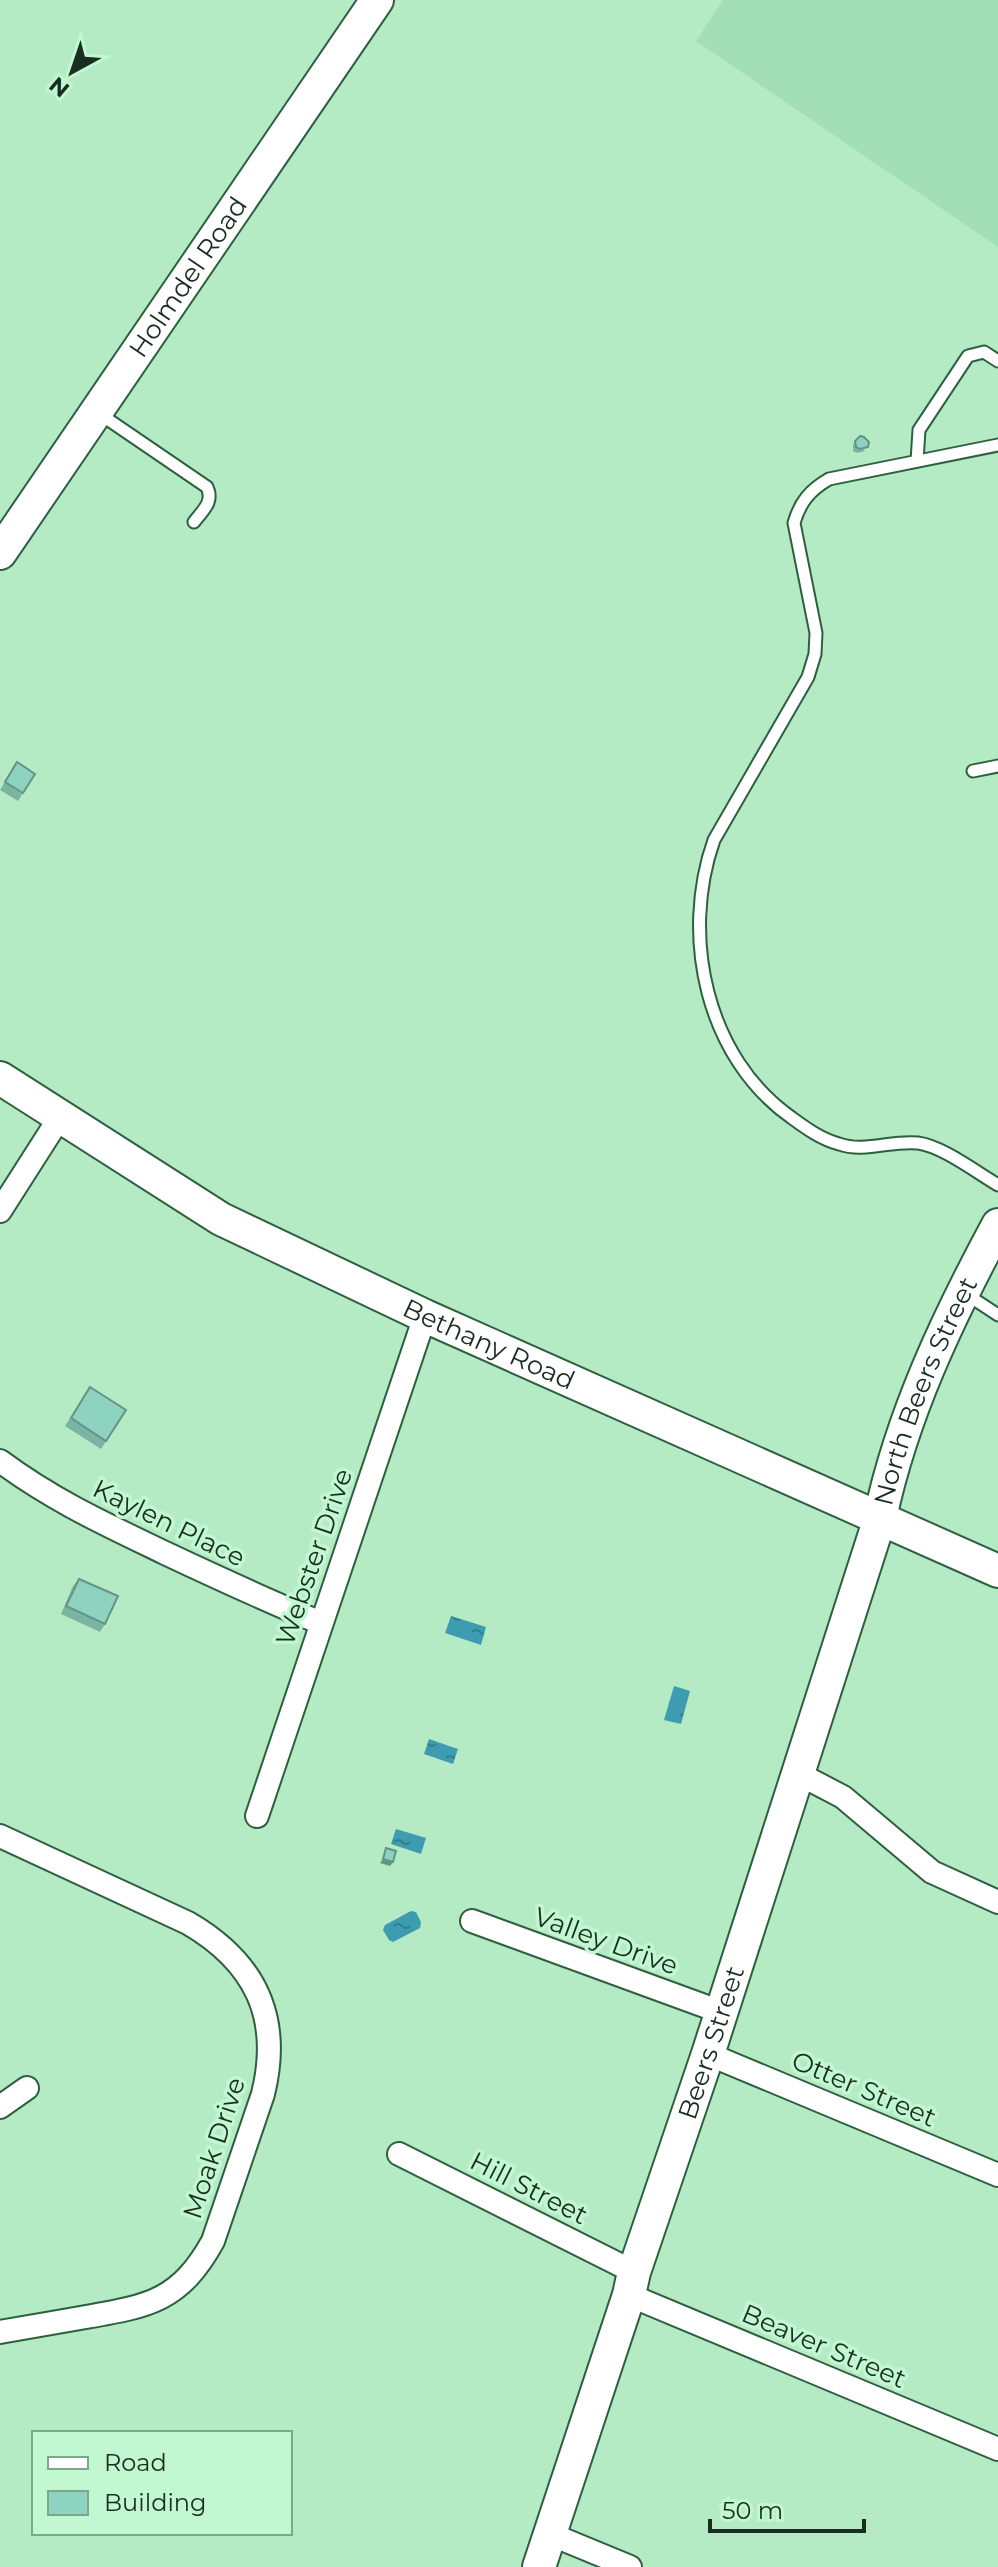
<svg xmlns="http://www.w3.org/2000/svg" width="998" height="2567" font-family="Montserrat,sans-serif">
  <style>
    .built { fill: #a3dfb6 }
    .water { fill: url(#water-ripples) }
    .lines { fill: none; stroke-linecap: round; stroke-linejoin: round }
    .lane-casing { stroke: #2e6040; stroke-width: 15 }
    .street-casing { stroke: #2e6040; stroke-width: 26 }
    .secondary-casing { stroke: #2e6040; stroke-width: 36 }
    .lane { stroke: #fff; stroke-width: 11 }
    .street { stroke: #fff; stroke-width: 22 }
    .secondary { stroke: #fff; stroke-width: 32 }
    .wall { fill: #7ab5a4 }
    .shaded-wall { fill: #639486 }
    .building { fill: #8ed3bf; stroke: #639486; stroke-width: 2 }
    .labels { text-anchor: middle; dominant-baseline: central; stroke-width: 7; stroke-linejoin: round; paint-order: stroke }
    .street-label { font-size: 26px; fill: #192e20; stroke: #c1f7d1 }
  </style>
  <defs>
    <pattern id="water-ripples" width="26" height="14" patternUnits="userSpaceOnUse" patternTransform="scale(2)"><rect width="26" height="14" fill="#3d9cb0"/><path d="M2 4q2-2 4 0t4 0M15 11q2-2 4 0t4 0" fill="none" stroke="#32808f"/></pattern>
  </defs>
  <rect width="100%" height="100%" fill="#b4eac4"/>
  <path class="built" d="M 723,0 L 998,0 L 998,247 L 696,41 Z"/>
  <path class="water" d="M 451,1616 L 486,1627 L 481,1645 L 445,1633 Z
    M 674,1686 L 690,1691 L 681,1724 L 664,1720 Z
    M 429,1739 L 458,1749 L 453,1764 L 424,1754 Z
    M 396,1829 L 426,1838 L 421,1854 L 391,1844 Z
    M 411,1911 L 416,1912 L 421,1922 L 420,1928 L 393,1942 L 389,1940 L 383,1930 L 385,1925 Z"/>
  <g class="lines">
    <g class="lane-casing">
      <path id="lane" d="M 97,412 L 207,487 C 214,502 203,510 194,522
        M 998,445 L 829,479 C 810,490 800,502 794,523 L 816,633 L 815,654 L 808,677 L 714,840 C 680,936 706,1058 792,1118 C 807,1129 821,1139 839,1144 C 865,1153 891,1140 918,1143 C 942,1146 976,1172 998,1185
        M 917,461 L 919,430 L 968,356 L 984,352 L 998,361
        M 973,771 L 998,766
        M 966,1294 L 998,1315"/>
    </g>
    <g class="street-casing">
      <path id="street" d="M 0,1211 L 60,1117
        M 0,1461 C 54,1501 105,1524 165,1553 C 216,1577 268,1601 321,1623
        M 799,1774 L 843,1797 L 932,1872 L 998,1902
        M 257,1816 L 425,1316
        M 0,1836 L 188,1923 C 255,1962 282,2017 263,2094 L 213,2241 C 180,2301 149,2306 86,2317 C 57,2322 29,2327 0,2332
        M 472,1921 L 721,2012
        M 708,2054 L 998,2175
        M 0,2107 L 27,2088
        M 399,2154 L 634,2272
        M 629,2295 L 998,2449
        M 550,2534 L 630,2567"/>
    </g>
    <g class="secondary-casing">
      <g id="secondary">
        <path id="s1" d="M 0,553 L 377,0"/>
        <path id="s2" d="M 0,1078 L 221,1219 L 425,1316 L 998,1571"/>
        <path id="s3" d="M 539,2567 L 629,2295 L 634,2272 L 708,2054 L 880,1518 C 902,1414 948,1318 998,1225"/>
      </g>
    </g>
    <use href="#lane" class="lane"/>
    <use href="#street" class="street"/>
    <use href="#secondary" class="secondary"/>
  </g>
  <path class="wall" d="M 855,441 L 865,451 L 857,453 L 853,451 L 853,445 Z
    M 17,762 L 23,793 L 18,801 L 0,790 Z
    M 90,1387 L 126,1410 L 101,1449 L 65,1426 Z
    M 79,1579 L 105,1624 L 100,1632 L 61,1614 L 73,1586 Z"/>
  <path class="shaded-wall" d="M 383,1859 L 393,1862 L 390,1866 L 380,1863 Z"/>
  <path class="building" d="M 860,436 L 864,437 L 869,442 L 868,447 L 860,449 L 856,447 L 855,441 Z
    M 17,762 L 35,774 L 23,793 L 5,782 Z
    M 90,1387 L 126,1410 L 106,1441 L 71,1418 Z
    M 79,1579 L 118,1596 L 105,1624 L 66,1606 Z
    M 386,1848 L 396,1851 L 393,1862 L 383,1859 Z"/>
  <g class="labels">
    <g class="street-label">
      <text stroke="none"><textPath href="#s1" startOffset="334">Holmdel Road</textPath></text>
      <text stroke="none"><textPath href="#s2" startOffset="558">Bethany Road</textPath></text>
      <text stroke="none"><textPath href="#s3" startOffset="1238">North Beers Street</textPath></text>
      <text transform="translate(169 1523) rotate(26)">Kaylen Place</text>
      <text transform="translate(314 1557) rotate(-71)">Webster Drive</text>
      <text transform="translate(606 1941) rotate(20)">Valley Drive</text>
      <text stroke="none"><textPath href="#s3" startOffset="552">Beers Street</textPath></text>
      <text transform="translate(864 2089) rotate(23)">Otter Street</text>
      <text transform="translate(214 2148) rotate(-72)">Moak Drive</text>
      <text transform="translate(529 2188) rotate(27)">Hill Street</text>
      <text transform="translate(824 2346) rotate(23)">Beaver Street</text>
    </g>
  </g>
  <rect x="32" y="2431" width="260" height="104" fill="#c1f7d1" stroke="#7ea78a" stroke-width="2"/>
  <rect x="48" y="2457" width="40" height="12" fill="#ffffff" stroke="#7ea78a" stroke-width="2"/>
  <text x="104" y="2471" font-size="24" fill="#192e20">Road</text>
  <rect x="48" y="2491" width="40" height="24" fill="#8ed3bf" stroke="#7ea78a" stroke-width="2"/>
  <text x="104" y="2511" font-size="24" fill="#192e20">Building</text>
  <g transform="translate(72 72) rotate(220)" stroke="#c1f7d1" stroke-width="6" paint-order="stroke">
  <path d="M0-6L14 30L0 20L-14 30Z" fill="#192e20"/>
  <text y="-12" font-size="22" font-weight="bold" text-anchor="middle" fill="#192e20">N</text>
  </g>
  <path d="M710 2519v12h154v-12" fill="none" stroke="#192e20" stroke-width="4"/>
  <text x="722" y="2519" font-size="24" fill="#192e20" stroke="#c1f7d1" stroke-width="6" paint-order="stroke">50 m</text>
</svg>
